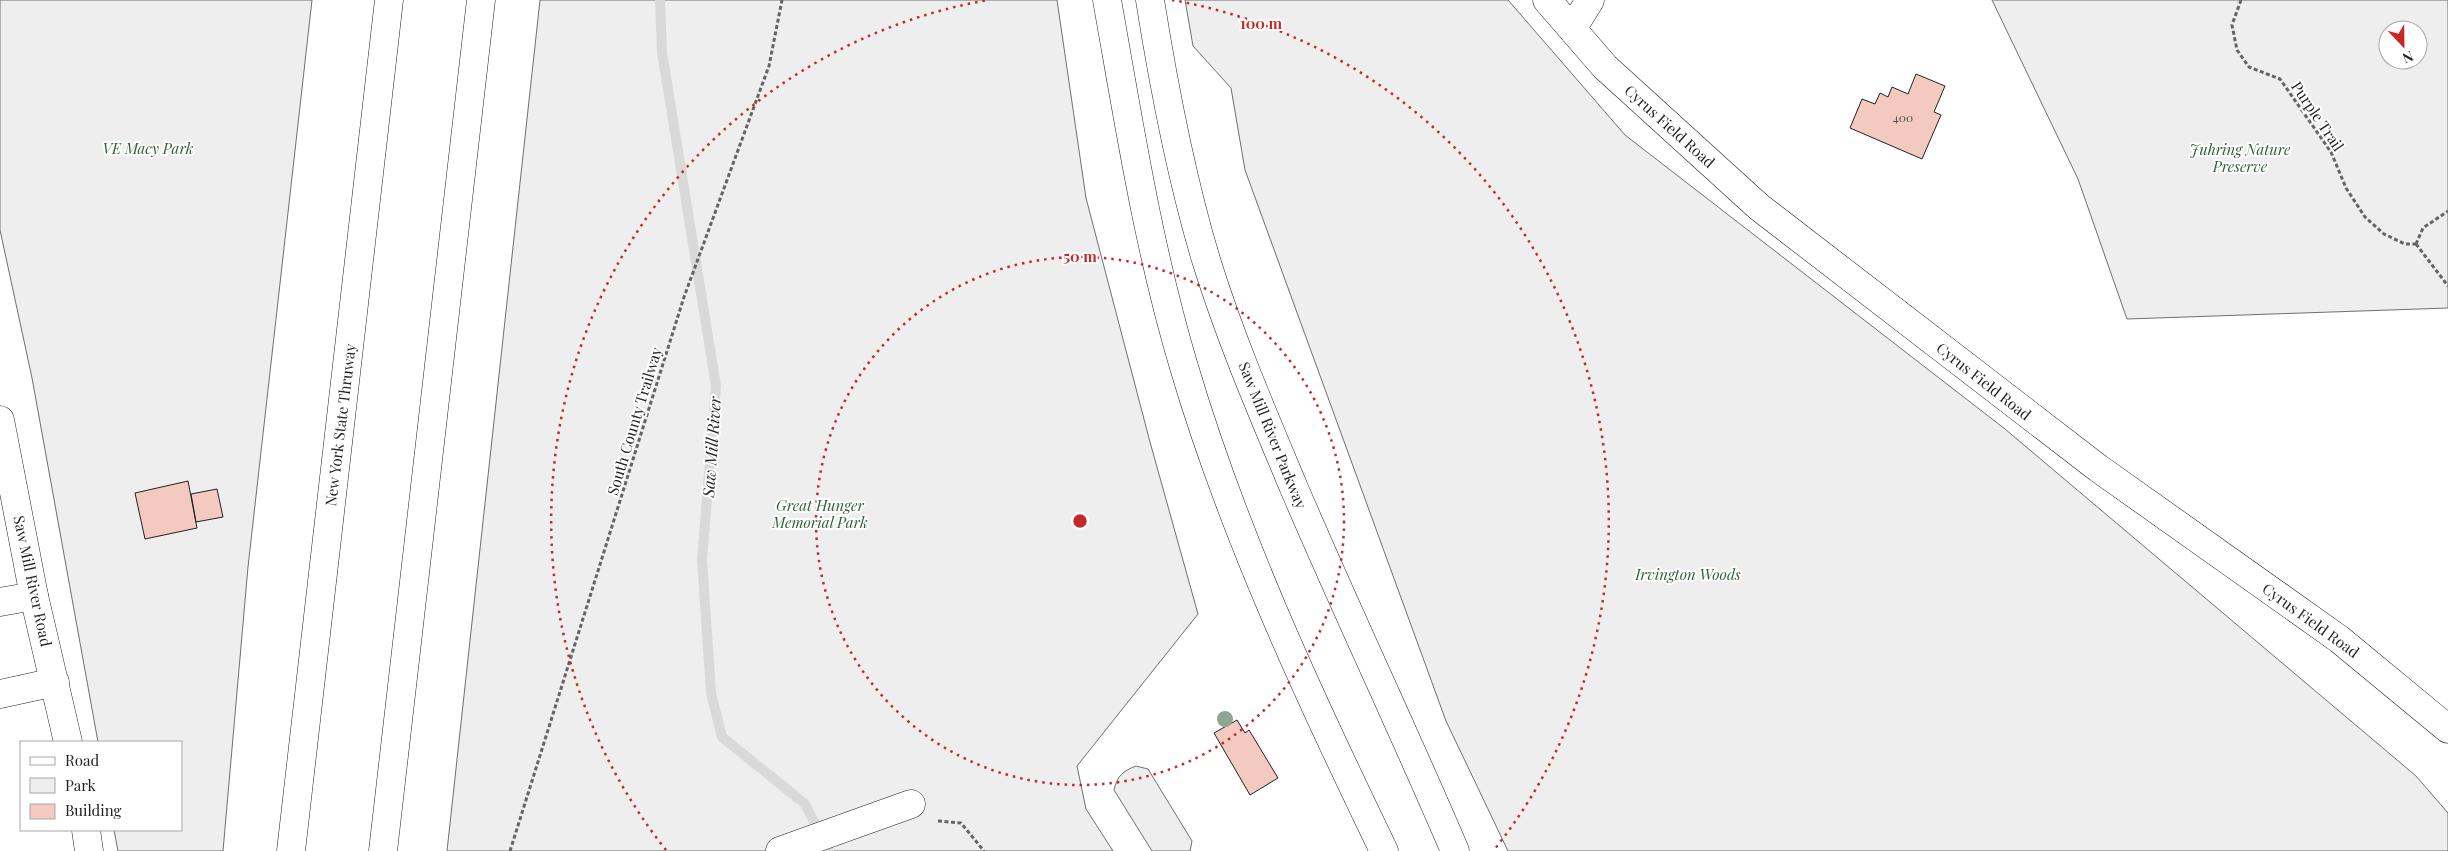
<svg xmlns="http://www.w3.org/2000/svg" width="2448" height="851" font-family="'Playfair Display',serif">
  <style>
    .green { fill: #eee; stroke: #6f6f6f; fill-rule: evenodd }
    .lines { fill: none; stroke-linecap: round; stroke-linejoin: round }
    .stream { stroke: #d9d9d9; stroke-width: 10 }
    .building { fill: #f3c9c0; stroke: #222 }
    .minor-casing { stroke: #222; stroke-width: 29 }
    .major-casing { stroke: #222; stroke-width: 29 }
    .highway-casing { stroke: #222; stroke-width: 29 }
    .path { stroke: #646464; stroke-width: 3; stroke-dasharray: 4 2.5; stroke-linecap: butt }
    .minor { stroke: #fff; stroke-width: 28 }
    .major { stroke: #fff; stroke-width: 28 }
    .highway { stroke: #fff; stroke-width: 28 }
    .tree { fill: #8da692 }
    .ring { fill: none; stroke: #c62828; stroke-width: 2.5; stroke-dasharray: 2.5 5 }
    .labels { text-anchor: middle; dominant-baseline: central; stroke-width: 4; stroke-linejoin: round; paint-order: stroke }
    .number-label { font-size: 12px; fill: #564c4a }
    .street-label { font-size: 15px; fill: #222; stroke: #fff }
    .park-label { font-size: 15px; font-style: italic; fill: #2f5e38; stroke: #fff }
    .water-label { font-size: 16px; font-style: italic; fill: #222; stroke: #fff }
    .centre { fill: #c62828; stroke: #fff; stroke-width: 2.5 }
    .ring-label { font-size: 15px; text-anchor: middle; font-weight: bold; fill: #c62828; stroke: #fff; stroke-width: 4; stroke-linejoin: round; paint-order: stroke }
  </style>
  <rect width="100%" height="100%" fill="#fff"/>
  <path class="green" d="M 0,0 L 312,0 L 248,567 L 223,851 L 118,851 L 114,830 L 181,830 L 181,742 L 98,742 L 32,378 L 0,230 Z
    M 540,0 L 1057,0 L 1086,198 L 1150,442 L 1198,614 L 1077,766 L 1086,809 L 1113,851 L 447,851 Z
    M 1185,0 L 1508,0 L 1625,135 L 2005,429 L 2416,776 L 2448,813 L 2448,851 L 1508,851 L 1446,721 L 1245,170 L 1231,88 L 1193,46 Z
    M 1992,0 L 2448,0 L 2448,308 L 2127,319 L 2078,179 ZM 2388,30 L 2418,30 L 2418,60 L 2388,60 Z
    M 1136,766 L 1148,769 L 1192,841 L 1190,851 L 1152,851 L 1114,790 C 1117,776 1123,771 1136,766 Z"/>
  <g class="lines">
    <path class="stream" d="M 660,0 L 662,52 L 716,386 L 702,560 L 711,693 L 722,737 L 805,804 L 829,851"/>
  </g>
  <path class="building" d="M 1916,74 L 1945,86 L 1934,112 L 1941,115 L 1922,159 L 1850,128 L 1862,99 L 1875,104 L 1880,93 L 1888,97 L 1892,87 L 1908,94 Z
    M 188,481 L 197,528 L 145,539 L 135,493 Z
    M 217,489 L 223,517 L 196,522 L 191,494 Z
    M 1237,720 L 1245,733 L 1249,730 L 1278,778 L 1250,795 L 1214,733 Z"/>
  <g class="lines">
    <g class="minor-casing">
      <path id="minor" d="M 1547,0 L 1605,67 L 1759,207 L 2098,468 L 2339,639 L 2448,729
        M 1572,29 L 1590,0
        M 0,602 L 34,596
        M 0,694 L 55,682
        M 780,851 L 911,804"/>
    </g>
    <g class="major-casing">
      <path id="major" d="M 0,420 L 34,596 L 68,742
        M 86,830 L 89,851"/>
    </g>
    <g class="highway-casing">
      <path id="highway" d="M 1107,0 C 1129,123 1148,247 1184,367 C 1233,533 1309,696 1384,851
        M 1150,0 C 1164,88 1181,178 1207,263 C 1231,340 1263,414 1294,488 C 1346,610 1403,729 1455,851
        M 291,851 L 389,0
        M 383,851 L 481,0"/>
    </g>
    <path class="path" d="M 2241,0 L 2232,25 L 2237,50 L 2249,67 L 2280,79 L 2331,152 L 2346,188 L 2365,217 L 2384,234 L 2405,244 L 2416,244
      M 2416,244 L 2448,286
      M 2416,244 L 2423,228 L 2448,211
      M 938,821 L 961,823 L 984,851
      M 510,851 L 684,297 L 769,66 L 782,0"/>
    <use href="#minor" class="minor"/>
    <use href="#major" class="major"/>
    <use href="#highway" class="highway"/>
  </g>
  <circle class="tree" cx="1225" cy="719" r="8"/>
  <g class="ring">
    <circle cx="1080" cy="521" r="264"/>
    <path d="M666 850A529 529 0 0 1 988 0M1172 0A529 529 0 0 1 1494 850"/>
  </g>
  <g class="labels">
    <g class="number-label">
      <text x="1903" y="117">400</text>
    </g>
    <g class="street-label">
      <text transform="translate(2318 116) rotate(56)">Purple Trail</text>
      <text transform="translate(1670 126) rotate(42)">Cyrus Field Road</text>
      <text transform="translate(1984 381) rotate(38)">Cyrus Field Road</text>
      <text transform="translate(634 421) rotate(-73)">South County Trailway</text>
      <text transform="translate(340 425) rotate(-83)">New York State Thruway</text>
      <text transform="translate(1273 435) rotate(68)">Saw Mill River Parkway</text>
      <text transform="translate(33 581) rotate(78)">Saw Mill River Road</text>
      <text transform="translate(2311 620) rotate(36)">Cyrus Field Road</text>
    </g>
    <g class="park-label">
      <text x="148" y="148">VE Macy Park</text>
      <text x="2240" y="149">Juhring Nature<tspan x="2240" dy="17">Preserve</tspan></text>
      <text x="820" y="505">Great Hunger<tspan x="820" dy="17">Memorial Park</tspan></text>
      <text x="1688" y="574">Irvington Woods</text>
    </g>
    <g class="water-label">
      <text transform="translate(711 447) rotate(-86)">Saw Mill River</text>
    </g>
  </g>
  <circle cx="1080" cy="521" r="8" class="centre"/>
  <g class="ring-label">
    <text x="1261" y="29">100 m</text>
    <text x="1080" y="262">50 m</text>
  </g>
  <rect x="20" y="741" width="162" height="90" fill="#ffffff" stroke="#a7a7a7"/>
  <rect x="30" y="757" width="25" height="8" fill="#ffffff" stroke="#a7a7a7"/>
  <text x="65" y="766" font-size="15" fill="#222222">Road</text>
  <rect x="30" y="778" width="25" height="15" fill="#eeeeee" stroke="#a7a7a7"/>
  <text x="65" y="791" font-size="15" fill="#222222">Park</text>
  <rect x="30" y="804" width="25" height="15" fill="#f3c9c0" stroke="#a7a7a7"/>
  <text x="65" y="816" font-size="15" fill="#222222">Building</text>
  <g transform="translate(2403 45) rotate(158)"><circle r="24" fill="#ffffff" stroke="#a7a7a7"/>
  <path d="M0-4L9 19L0 12L-9 19Z" fill="#c62828"/>
  <text y="-8" font-size="14" font-weight="bold" text-anchor="middle" fill="#222222">N</text>
  </g>
</svg>
